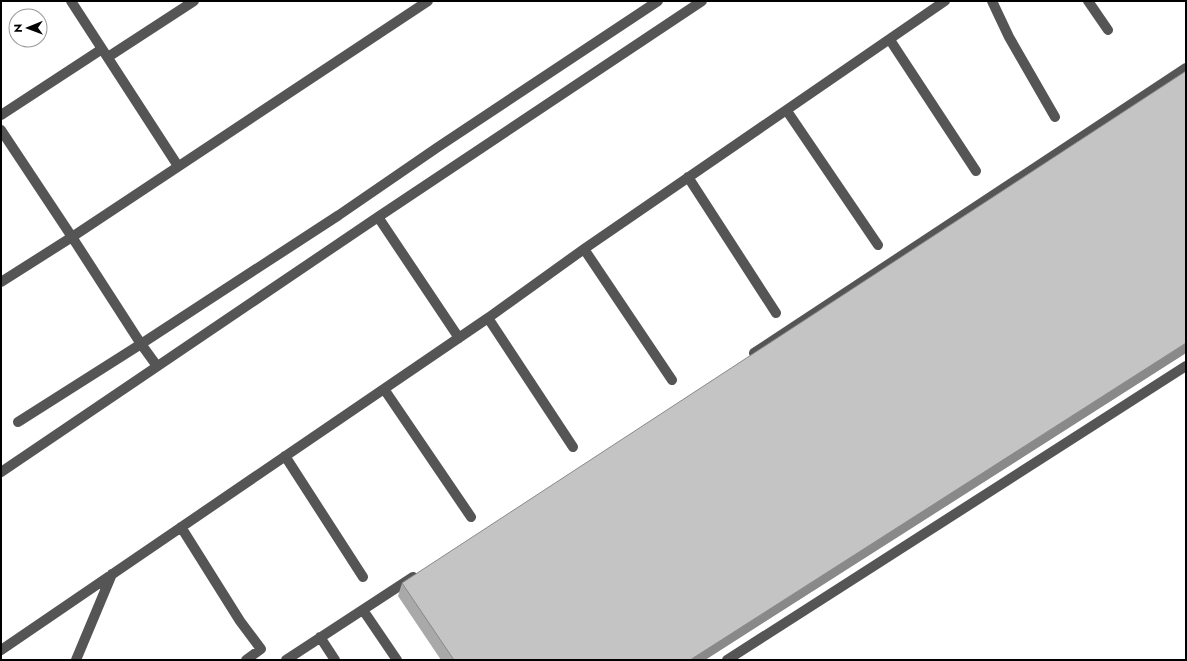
<svg xmlns="http://www.w3.org/2000/svg" width="1187" height="661" font-family="Jost,sans-serif">
  <style>
    .lines { fill: none; stroke-linecap: round; stroke-linejoin: round }
    .minor { stroke: #555; stroke-width: 10 }
    .wall { fill: #a9a9a9 }
    .shaded-wall { fill: #898989 }
    .building { fill: #c4c4c4; stroke: #898989 }
  </style>
  <rect width="100%" height="100%" fill="#fff"/>
  <g class="lines">
    <path class="minor" d="M 71,1 L 178,166
      M 992,1 L 1009,37 L 1055,117
      M 1088,1 L 1108,30
      M 890,40 L 976,171
      M 108,57 L 194,1
      M 787,111 L 878,245
      M 1,115 L 102,49
      M 1,130 L 72,237 L 141,344 L 157,366
      M 688,177 L 776,313
      M 378,217 L 459,338
      M 584,249 L 672,380
      M 1,282 L 72,237 L 428,1
      M 488,318 L 573,447
      M 754,353 L 1186,68
      M 384,389 L 471,517
      M 18,422 L 141,344 L 339,215 L 438,147 L 658,1
      M 285,456 L 363,577
      M 1,472 L 378,217 L 702,1
      M 181,527 L 240,621 L 261,649 L 246,660
      M 363,610 L 397,660
      M 320,637 L 335,660
      M 1,650 L 488,318 L 584,249 L 945,1
      M 76,660 L 112,574
      M 286,660 L 413,577
      M 727,660 L 1186,366"/>
  </g>
  <path class="wall" d="M 1186,353 L 705,660 L 441,660 L 398,596 L 402,583 Z"/>
  <path class="shaded-wall" d="M 1186,343 L 1186,353 L 705,660 L 690,660 Z"/>
  <path class="building" d="M 1186,71 L 1186,343 L 690,660 L 454,660 L 402,583 Z"/>
  <rect width="1187" height="661" fill="none" stroke="#000000" stroke-width="4"/>
  <g transform="translate(28 28) rotate(269)"><circle r="19" fill="#ffffff" stroke="#999999"/>
  <path d="M0-3L7 15L0 10L-7 15Z" fill="#000000"/>
  <text y="-6" font-size="11" font-weight="bold" text-anchor="middle" fill="#000000">N</text>
  </g>
</svg>
